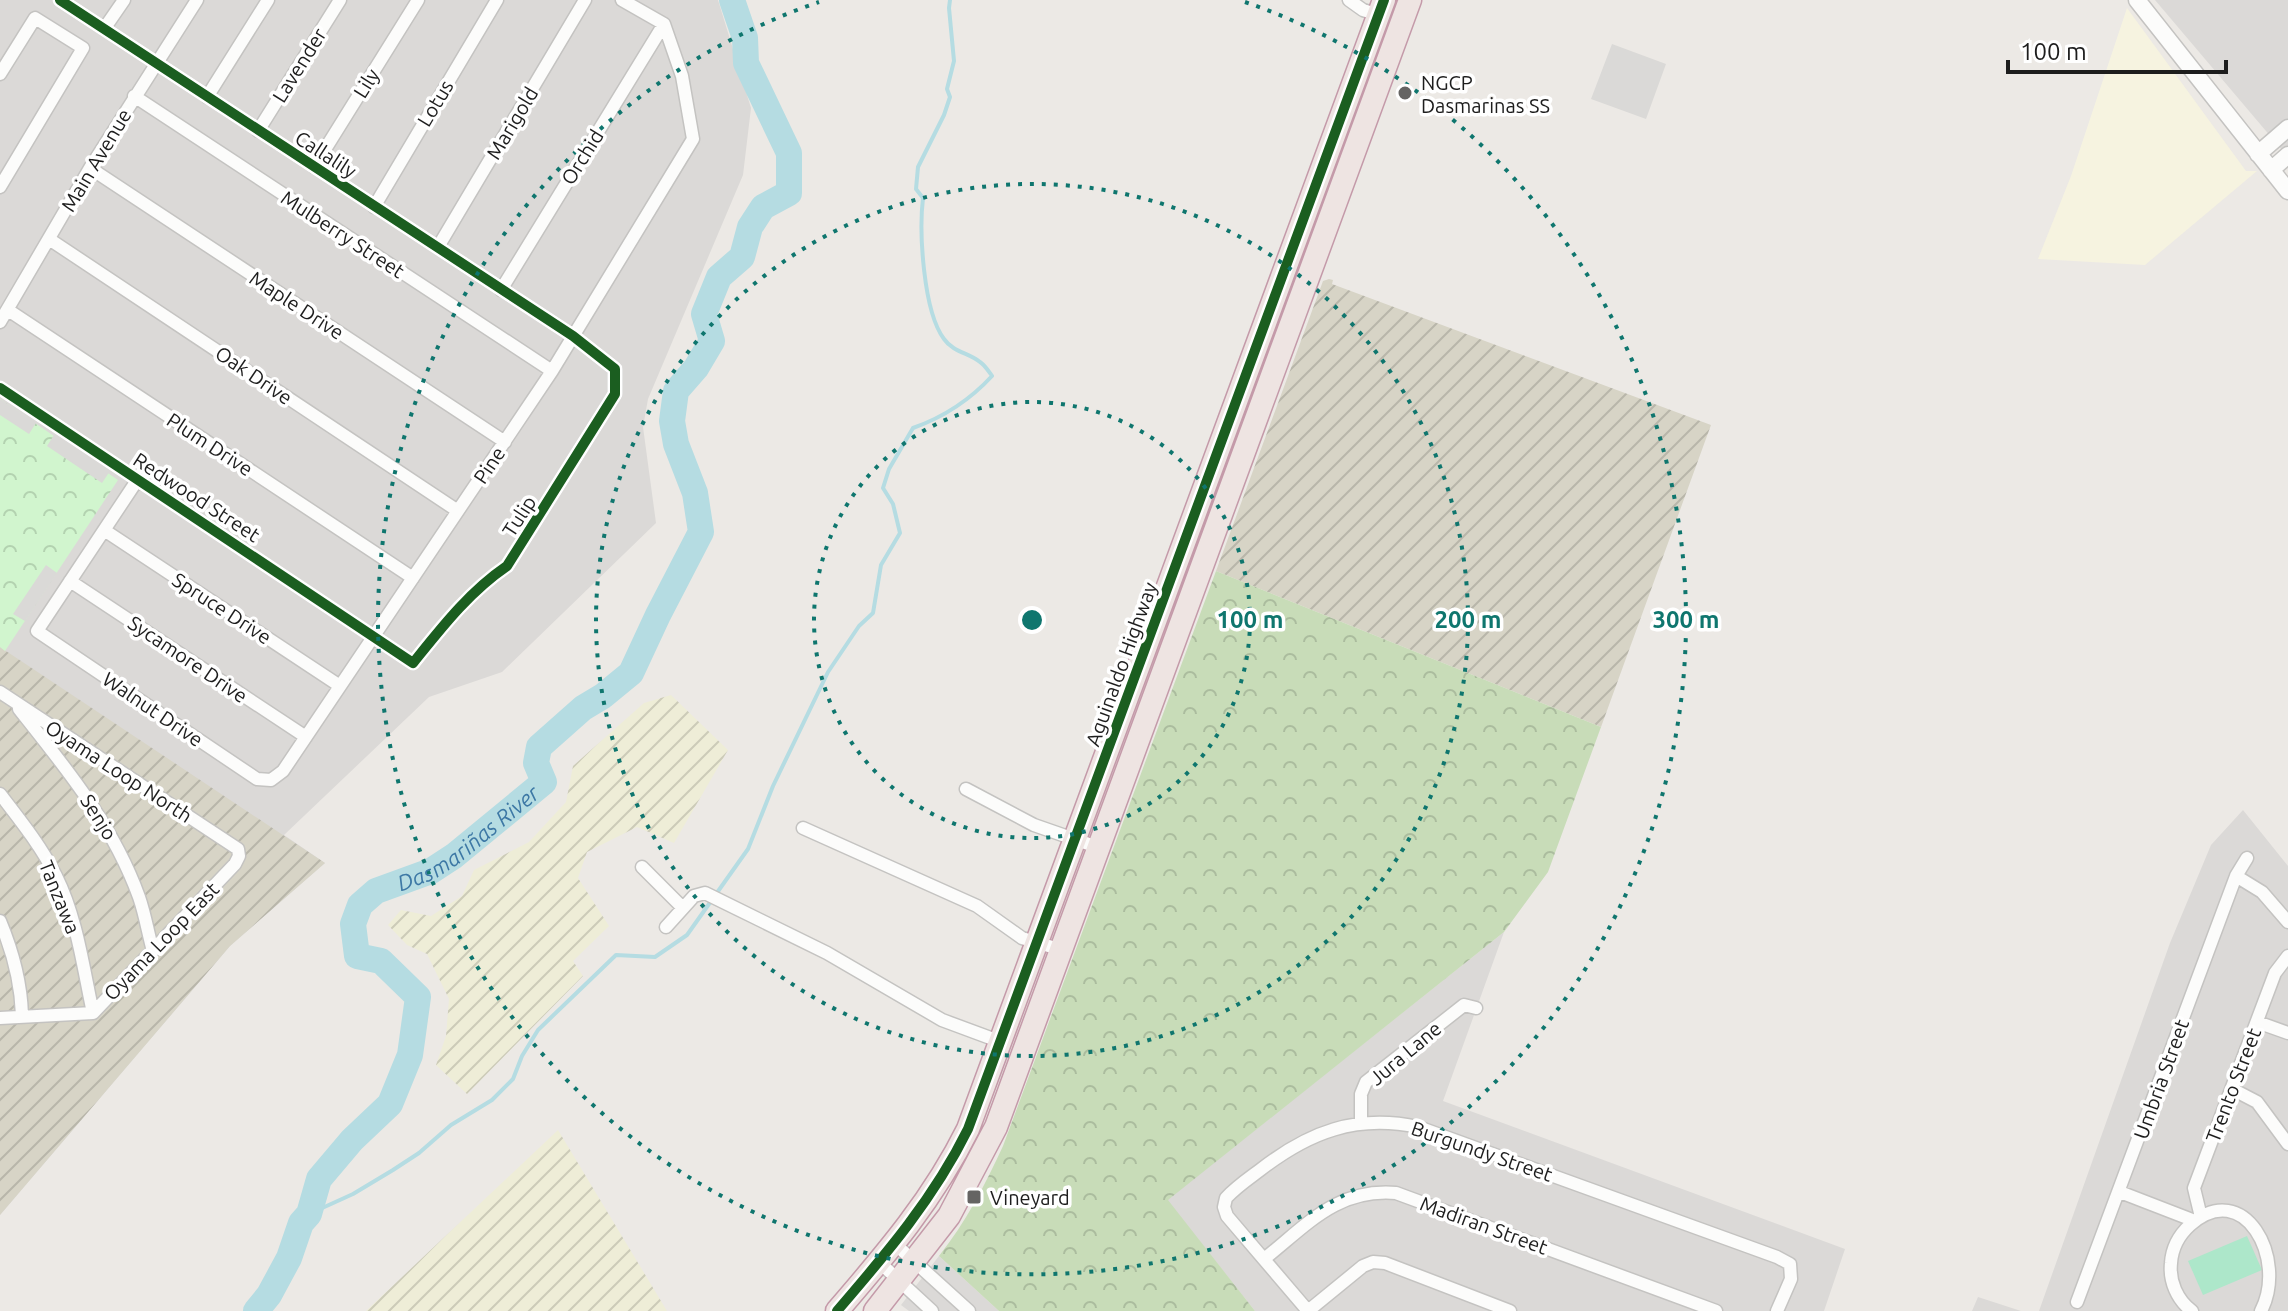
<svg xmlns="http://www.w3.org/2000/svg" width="2288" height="1311" font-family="Ubuntu,sans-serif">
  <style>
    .residential { fill: #dbd9d7 }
    .education { fill: #f6f3e0 }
    .construction { fill: url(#construction-furrows) }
    .farmland { fill: url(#farmland-furrows) }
    .forest { fill: url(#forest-crowns) }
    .park { fill: url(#park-crowns) }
    .pitch { fill: #ade7ca }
    .parking { fill: #dad9d7 }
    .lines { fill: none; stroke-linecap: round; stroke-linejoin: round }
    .stream { stroke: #b5dce2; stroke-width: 4 }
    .river { stroke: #b5dce2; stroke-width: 26 }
    .minor-casing { stroke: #c4c3c1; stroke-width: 15 }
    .tertiary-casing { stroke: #c4c3c1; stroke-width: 19 }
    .trunk-casing { stroke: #c49aa9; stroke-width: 25 }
    .minor { stroke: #fcfcfb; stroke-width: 12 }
    .tertiary { stroke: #fcfcfb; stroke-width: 16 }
    .trunk { stroke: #eee4e2; stroke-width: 22 }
    .cycleway-casing { stroke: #fff; stroke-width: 15 }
    .cycleway { stroke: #1b5e20; stroke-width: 10 }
    .ring { fill: none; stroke: #0f766e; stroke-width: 4; stroke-dasharray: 4 8 }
    .poi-dot { fill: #656463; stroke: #fff; stroke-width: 3 }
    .labels { text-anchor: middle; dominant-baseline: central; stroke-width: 7; stroke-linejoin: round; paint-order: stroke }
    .street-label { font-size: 20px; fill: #1d1d1d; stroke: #fff }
    .poi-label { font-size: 20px; fill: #1d1d1d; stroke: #fff; text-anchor: start }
    .water-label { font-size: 22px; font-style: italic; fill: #3d78a5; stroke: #fff }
    .centre { fill: #0f766e; stroke: #fff; stroke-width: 4 }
    .ring-label { font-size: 24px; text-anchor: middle; font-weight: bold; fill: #0f766e; stroke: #fff; stroke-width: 7; stroke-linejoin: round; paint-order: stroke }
  </style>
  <defs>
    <pattern id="construction-furrows" width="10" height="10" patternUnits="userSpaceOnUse" patternTransform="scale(2)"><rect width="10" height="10" fill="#d7d4c6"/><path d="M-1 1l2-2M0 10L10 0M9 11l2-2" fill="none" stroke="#b8b6aa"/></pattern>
    <pattern id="farmland-furrows" width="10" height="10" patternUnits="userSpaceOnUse" patternTransform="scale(2)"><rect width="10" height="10" fill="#eeedd7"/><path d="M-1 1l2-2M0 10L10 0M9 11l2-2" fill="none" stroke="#cccbb8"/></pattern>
    <pattern id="forest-crowns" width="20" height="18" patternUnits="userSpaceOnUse" patternTransform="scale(2)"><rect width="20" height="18" fill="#c8dcb8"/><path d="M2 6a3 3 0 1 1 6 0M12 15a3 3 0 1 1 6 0" fill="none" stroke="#abbc9e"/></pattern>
    <pattern id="park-crowns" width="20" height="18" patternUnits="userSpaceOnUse" patternTransform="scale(2)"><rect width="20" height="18" fill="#d1f5ce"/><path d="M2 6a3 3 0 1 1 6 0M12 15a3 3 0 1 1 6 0" fill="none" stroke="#b3d2b0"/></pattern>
  </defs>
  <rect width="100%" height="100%" fill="#ece9e5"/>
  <path class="residential" d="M 0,0 L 718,0 L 751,108 L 743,175 L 648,399 L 643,427 L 656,523 L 502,672 L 429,697 L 284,835 L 325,863 L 230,946 L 0,1215 Z
    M 2155,0 L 2288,0 L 2288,157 Z
    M 2243,810 L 2288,866 L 2288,1311 L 2039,1311 L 2170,943 L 2211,845 Z
    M 1504,932 L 1443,1101 L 1845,1249 L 1824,1311 L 1255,1311 L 1167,1200 Z
    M 939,1256 L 999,1311 L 909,1311 L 901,1305 Z
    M 1978,1297 L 2021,1311 L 1972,1311 Z"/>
  <path class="education" d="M 2127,8 L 2246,171 L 2257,171 L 2145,265 L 2038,259 L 2071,176 Z"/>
  <path class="construction" d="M 1329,279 L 1333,280 L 1332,284 L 1711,425 L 1601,727 L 1216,571 L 1323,281 Z
    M 0,647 L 325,863 L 230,946 L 0,1215 Z"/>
  <path class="farmland" d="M 671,695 L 728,750 L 674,843 L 637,827 L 587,852 L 578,878 L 609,926 L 573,961 L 583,976 L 467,1094 L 436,1065 L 446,1036 L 449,999 L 427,954 L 407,945 L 388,925 L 401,910 L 431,916 L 462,896 L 474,870 L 529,842 L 566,802 L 573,766 L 644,703 Z
    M 558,1130 L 667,1311 L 366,1311 Z"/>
  <path class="forest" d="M 1216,571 L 1601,727 L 1548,872 L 1504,932 L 1168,1200 L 1255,1311 L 999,1311 L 939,1256 C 966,1222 985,1185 1003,1146 Z"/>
  <path class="park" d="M 0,399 L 118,480 L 5,651 L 0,647 Z"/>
  <path class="pitch" d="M 2247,1236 L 2262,1270 L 2203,1295 L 2188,1261 Z"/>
  <path class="parking" d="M 1612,44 L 1666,64 L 1646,119 L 1591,99 Z
    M 0,399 L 36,423 L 29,434 L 0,415 Z
    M 54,435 L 110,471 L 102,483 L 47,446 Z
    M 46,565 L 57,573 L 25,621 L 13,614 Z"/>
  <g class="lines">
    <path class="stream" d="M 309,1214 L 353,1194 L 393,1170 L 419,1153 L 451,1125 L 492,1100 L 513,1079 L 522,1056 L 538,1030 L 616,955 L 655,957 L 687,935 L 748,849 L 773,786 L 828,672 L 859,626 L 873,613 L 881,565 L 900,533 L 893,504 L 883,488 L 889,469 L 913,428 C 944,417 970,400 992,376 C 989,372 985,365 980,362 C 969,353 953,352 944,339 C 923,311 919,231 923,198 L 916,189 L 918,167 L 944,115 L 950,97 L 947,89 L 954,61 L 949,8 L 950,0"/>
    <path class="river" id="s1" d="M 256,1311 L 269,1295 L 289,1258 L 301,1223 L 309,1214 L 319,1179 L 352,1140 L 390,1104 L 410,1055 L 418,997 L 381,961 L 357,956 L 353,924 L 360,905 L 376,891 L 431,871 L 454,856 L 544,782 L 536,763 L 539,747 L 583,708 L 603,696 L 631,673 L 658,615 L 701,532 L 695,493 L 676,444 L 672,421 L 676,391 L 696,368 L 712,341 L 704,314 L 719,277 L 742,257 L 750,227 L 763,207 L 789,193 L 789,153 L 746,63 L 745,38 L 732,0"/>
    <g class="minor-casing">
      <path id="minor" d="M 1349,0 L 1363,10 L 1382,16
        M 104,29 L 124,0
        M 0,74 L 35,18 L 83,48 L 0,187
        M 134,96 L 552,371
        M 207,97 L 268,0
        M 258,131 L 340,0
        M 314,167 L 418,0
        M 90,168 L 505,442
        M 374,207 L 497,0
        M 49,239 L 458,511
        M 438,247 L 585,0
        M 501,290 L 664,24
        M 8,310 L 413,578
        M 0,322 L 90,168 L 197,0
        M 0,388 L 413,663 C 442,627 469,592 507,566 L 615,394 L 615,369 L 573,336 L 60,0
        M 138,479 L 37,631 L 257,779 L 271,780 L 283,771 L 552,371 L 693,139 L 682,76 L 664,24 L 622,0
        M 104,530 L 340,686
        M 70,581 L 306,737
        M 0,692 L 238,849 L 239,856 L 235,864 L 93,1013 L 0,1018
        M 19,709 C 66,768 113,825 139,897 C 145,914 148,933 153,951
        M 966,789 L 1034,825 L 1100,848
        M 0,794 C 20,820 41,846 56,876 C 77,918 83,967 93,1013
        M 803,828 L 977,906 L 1022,938 L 1062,950
        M 642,867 L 683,908
        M 2236,876 L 2262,892 L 2288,922
        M 0,921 C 13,952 21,981 22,1015
        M 666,927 L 694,896 L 705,893 L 827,953 L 942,1020 L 1004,1043
        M 2257,1022 L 2288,1033
        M 2232,1089 L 2257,1102 L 2288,1144
        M 1361,1122 L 1361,1094 L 1366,1082 L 1464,1005 L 1476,1008
        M 2120,1192 L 2195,1221
        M 2201,1217 L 2194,1188 L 2275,973 L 2288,956
        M 895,1244 L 969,1311
        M 1264,1259 C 1307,1225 1337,1188 1396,1193 L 1716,1311
        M 879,1262 L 932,1311
        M 2077,1302 L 2236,876 L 2247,858
        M 1308,1311 L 1227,1216 L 1224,1207 L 1226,1198 C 1236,1187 1248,1179 1260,1170 C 1309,1132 1356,1114 1418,1127 L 1777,1257 L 1790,1264 L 1791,1279 L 1777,1311
        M 1308,1311 L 1363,1266 L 1373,1262 L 1385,1263 L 1510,1311
        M 2192,1311 C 2177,1300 2169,1281 2171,1263 C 2172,1248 2179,1235 2190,1225 C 2244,1177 2288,1259 2261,1311"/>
    </g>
    <g class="tertiary-casing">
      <path id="tertiary" d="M 2137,0 L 2288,191
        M 2258,154 L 2288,128
        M 2271,170 L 2288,155"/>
    </g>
    <g class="trunk-casing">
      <path id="trunk" d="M 837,1311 C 887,1253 934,1198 968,1129 L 1384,0
        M 875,1311 L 949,1216 L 996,1127 L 1410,0"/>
    </g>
    <use href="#minor" class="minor"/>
    <use href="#tertiary" class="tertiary"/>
    <use href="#trunk" class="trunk"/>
    <g class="cycleway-casing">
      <path id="cycleway" d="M 0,388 L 413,663 C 442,627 469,592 507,566 L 615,394 L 615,369 L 573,336 L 60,0
        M 837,1311 C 887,1253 934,1198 968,1129 L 1384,0"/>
    </g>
    <use href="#cycleway" class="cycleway"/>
  </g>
  <g class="ring">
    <circle cx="1032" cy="620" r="218"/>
    <circle cx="1032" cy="620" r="436"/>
    <path d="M1245 2A654 654 0 1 1 819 2"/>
  </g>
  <g class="poi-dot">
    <circle cx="1405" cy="93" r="8"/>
    <rect x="966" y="1189" width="16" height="16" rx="4"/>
  </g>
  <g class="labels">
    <g class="street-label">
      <text transform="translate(299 65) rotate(-58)">Lavender</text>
      <text transform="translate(366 83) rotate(-58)">Lily</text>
      <text transform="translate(435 103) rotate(-59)">Lotus</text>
      <text transform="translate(512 123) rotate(-59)">Marigold</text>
      <text transform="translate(326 154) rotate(33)">Callalily</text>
      <text transform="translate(582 157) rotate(-58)">Orchid</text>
      <text transform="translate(96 160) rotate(-59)">Main Avenue</text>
      <text transform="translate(343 234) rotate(33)">Mulberry Street</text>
      <text transform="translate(297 305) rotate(33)">Maple Drive</text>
      <text transform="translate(254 375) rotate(34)">Oak Drive</text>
      <text transform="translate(210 444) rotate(33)">Plum Drive</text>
      <text transform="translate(489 465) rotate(-56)">Pine</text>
      <text transform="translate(197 497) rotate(33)">Redwood Street</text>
      <text transform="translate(519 516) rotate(-57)">Tulip</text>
      <text transform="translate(222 608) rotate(33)">Spruce Drive</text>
      <text transform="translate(188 659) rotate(34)">Sycamore Drive</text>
      <text transform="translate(1121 664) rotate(-70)">Aguinaldo Highway</text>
      <text transform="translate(153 709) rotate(34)">Walnut Drive</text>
      <text transform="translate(119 771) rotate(33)">Oyama Loop North</text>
      <text transform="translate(99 817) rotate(58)">Senjo</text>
      <text transform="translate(60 897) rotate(68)">Tanzawa</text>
      <text transform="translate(161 941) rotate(-46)">Oyama Loop East</text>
      <text transform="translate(1405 1053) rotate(-40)">Jura Lane</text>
      <text transform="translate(2161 1079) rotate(-70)">Umbria Street</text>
      <text transform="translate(2233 1085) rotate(-69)">Trento Street</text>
      <text transform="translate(1482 1151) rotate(19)">Burgundy Street</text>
      <text transform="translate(1484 1225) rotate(20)">Madiran Street</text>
    </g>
    <g class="poi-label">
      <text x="1421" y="82">NGCP<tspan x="1421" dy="23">Dasmarinas SS</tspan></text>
      <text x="990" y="1197">Vineyard</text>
    </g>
    <g class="water-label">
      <text stroke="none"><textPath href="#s1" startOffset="620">Dasmariñas River</textPath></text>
    </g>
  </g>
  <circle cx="1032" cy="620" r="12" class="centre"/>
  <g class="ring-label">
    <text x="1250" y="628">100 m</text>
    <text x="1468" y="628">200 m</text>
    <text x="1686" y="628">300 m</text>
  </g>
  <path d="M2008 60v12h218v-12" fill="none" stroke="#1d1d1d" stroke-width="4"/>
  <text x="2020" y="60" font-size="24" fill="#1d1d1d" stroke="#ffffff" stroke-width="6" paint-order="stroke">100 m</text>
</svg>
